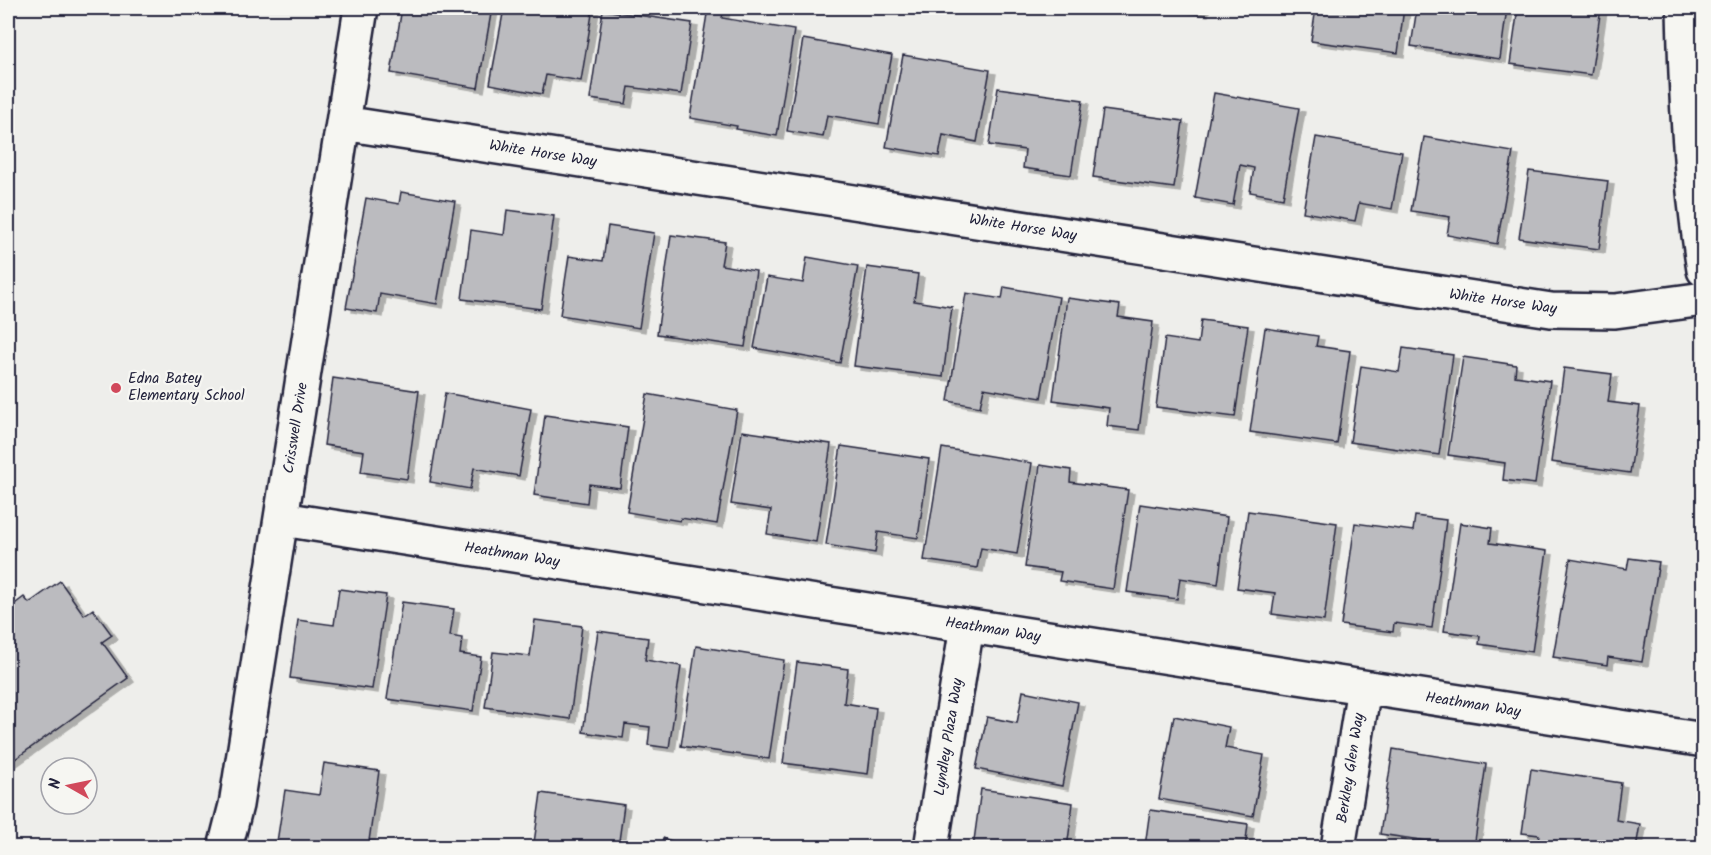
<svg xmlns="http://www.w3.org/2000/svg" width="1711" height="855" font-family="Kalam,sans-serif">
  <style>
    .building { fill: #bbbbbf; stroke: #22223b; stroke-width: 1.5; filter: url(#shadow) }
    .lines { fill: none; stroke-linecap: round; stroke-linejoin: round }
    .minor-casing { stroke: #22223b; stroke-width: 38 }
    .minor { stroke: #f6f6f2; stroke-width: 33 }
    .poi-dot { fill: #d1495b; stroke: #f6f6f2; stroke-width: 2 }
    .labels { text-anchor: middle; dominant-baseline: central; stroke-width: 4.5; stroke-linejoin: round; paint-order: stroke }
    .street-label { font-size: 15px; fill: #22223b; stroke: #f6f6f2 }
    .poi-label { font-size: 15px; fill: #22223b; stroke: #f6f6f2; text-anchor: start }
  </style>
  <defs>
    <filter id="shadow"><feDropShadow dx="6" dy="4" stdDeviation="0" flood-color="#0004"/></filter>
  </defs>
  <rect width="100%" height="100%" fill="#eeeeeb"/>
  <filter id="ink" filterUnits="userSpaceOnUse"><feTurbulence type="fractalNoise" baseFrequency=".0167" numOctaves="2"/><feDisplacementMap in="SourceGraphic" scale="12" xChannelSelector="R" yChannelSelector="G"/><feConvolveMatrix kernelMatrix="1 2 1 2 8 2 1 2 1" color-interpolation-filters="sRGB"/></filter>
  <g filter="url(#ink)">
    <path class="building" d="M 402,8 L 492,8 L 478,88 L 391,73 Z
      M 504,8 L 593,8 L 581,81 L 546,75 L 542,94 L 490,84 Z
      M 708,8 L 724,8 L 722,18 L 794,30 L 777,136 L 736,129 L 737,126 L 690,118 Z
      M 1173,8 L 1203,8 L 1202,12 Z
      M 1316,8 L 1404,8 L 1398,53 L 1311,41 Z
      M 1417,8 L 1507,8 L 1500,59 L 1411,46 Z
      M 1518,8 L 1601,8 L 1591,75 L 1510,64 Z
      M 603,10 L 692,23 L 681,94 L 629,87 L 626,104 L 590,99 Z
      M 803,39 L 892,55 L 879,124 L 827,115 L 823,137 L 787,131 Z
      M 903,55 L 990,70 L 977,142 L 943,135 L 939,156 L 886,147 Z
      M 998,88 L 1083,100 L 1071,175 L 1023,168 L 1025,150 L 989,145 Z
      M 1214,93 L 1299,108 L 1283,198 L 1250,192 L 1254,168 L 1240,165 L 1233,205 L 1195,198 Z
      M 1103,110 L 1183,121 L 1174,188 L 1093,177 Z
      M 1316,137 L 1402,152 L 1392,209 L 1359,203 L 1355,221 L 1303,212 Z
      M 1424,137 L 1513,152 L 1497,244 L 1447,235 L 1450,217 L 1411,211 Z
      M 1529,171 L 1608,181 L 1599,249 L 1519,238 Z
      M 401,192 L 455,201 L 437,304 L 380,294 L 377,313 L 346,308 L 366,198 L 399,204 Z
      M 507,210 L 554,216 L 541,309 L 462,299 L 471,230 L 504,235 Z
      M 608,226 L 654,233 L 639,328 L 560,315 L 569,256 L 603,261 Z
      M 671,235 L 725,242 L 721,265 L 756,271 L 745,347 L 657,334 Z
      M 807,257 L 858,266 L 840,363 L 754,348 L 767,277 L 803,283 Z
      M 867,267 L 918,274 L 914,301 L 952,307 L 943,377 L 854,366 Z
      M 1004,287 L 1059,297 L 1041,398 L 984,388 L 980,407 L 948,401 L 966,293 L 1002,299 Z
      M 1067,298 L 1120,305 L 1118,317 L 1153,322 L 1139,430 L 1107,426 L 1109,408 L 1053,400 Z
      M 1201,320 L 1248,326 L 1235,417 L 1156,407 L 1165,338 L 1198,343 Z
      M 1265,328 L 1318,336 L 1316,346 L 1350,351 L 1337,444 L 1250,432 Z
      M 1403,348 L 1453,355 L 1439,455 L 1350,442 L 1361,366 L 1399,372 Z
      M 1463,357 L 1516,365 L 1515,376 L 1550,381 L 1535,484 L 1503,480 L 1505,463 L 1448,455 Z
      M 1564,368 L 1612,374 L 1608,402 L 1640,406 L 1630,473 L 1551,462 Z
      M 333,378 L 419,391 L 407,479 L 361,472 L 364,451 L 324,445 Z
      M 445,393 L 531,409 L 519,476 L 474,468 L 470,489 L 430,482 Z
      M 647,394 L 737,410 L 717,524 L 681,518 L 680,521 L 627,512 Z
      M 545,415 L 628,427 L 620,488 L 589,484 L 587,503 L 534,495 Z
      M 742,431 L 831,444 L 816,542 L 767,534 L 771,510 L 731,504 Z
      M 841,446 L 929,459 L 918,538 L 878,532 L 875,553 L 826,545 Z
      M 942,448 L 1032,463 L 1017,554 L 981,548 L 977,568 L 924,560 Z
      M 1040,465 L 1071,470 L 1070,482 L 1128,490 L 1113,589 L 1059,581 L 1061,572 L 1025,567 Z
      M 1140,504 L 1227,517 L 1218,584 L 1180,578 L 1177,599 L 1127,592 Z
      M 1248,511 L 1337,523 L 1324,621 L 1272,614 L 1275,593 L 1237,588 Z
      M 1415,516 L 1446,520 L 1432,628 L 1394,623 L 1393,632 L 1341,625 L 1355,523 L 1413,531 Z
      M 1460,523 L 1492,528 L 1490,543 L 1547,551 L 1532,652 L 1479,644 L 1480,636 L 1444,631 Z
      M 1629,558 L 1659,562 L 1642,662 L 1608,657 L 1607,665 L 1553,657 L 1570,559 L 1627,569 Z
      M 60,581 L 84,615 L 93,609 L 112,635 L 102,642 L 128,678 L 8,764 L 8,609 L 24,597 L 29,603 Z
      M 339,589 L 386,595 L 372,689 L 290,678 L 298,620 L 334,625 Z
      M 402,602 L 454,609 L 450,636 L 462,638 L 460,654 L 481,657 L 473,711 L 387,699 Z
      M 535,620 L 582,626 L 570,719 L 485,707 L 493,652 L 530,656 Z
      M 598,631 L 648,638 L 645,660 L 681,666 L 669,748 L 648,745 L 650,727 L 625,724 L 623,738 L 583,732 Z
      M 696,646 L 784,660 L 769,759 L 681,746 Z
      M 797,662 L 848,669 L 844,703 L 876,708 L 868,774 L 783,763 Z
      M 1023,691 L 1078,702 L 1062,786 L 976,769 L 987,717 L 1017,723 Z
      M 1174,716 L 1229,727 L 1225,748 L 1264,755 L 1253,816 L 1159,799 Z
      M 1393,749 L 1486,764 L 1474,848 L 1380,834 Z
      M 324,763 L 379,771 L 368,848 L 313,848 L 277,842 L 285,790 L 319,795 Z
      M 1531,769 L 1621,783 L 1616,820 L 1640,824 L 1636,848 L 1537,848 L 1539,835 L 1522,833 Z
      M 981,789 L 1073,803 L 1067,848 L 973,848 Z
      M 541,793 L 624,805 L 618,848 L 554,848 L 534,843 Z
      M 1150,810 L 1248,824 L 1245,848 L 1145,846 Z
      M 663,838 L 691,848 L 660,848 Z"/>
    <g class="lines">
      <g class="minor-casing">
        <path id="minor" d="M 1684,8 C 1686,96 1690,182 1704,270
          M 343,123 L 1551,310 L 1615,311 L 1704,299
          M 282,519 L 1704,740
          M 225,848 L 236,805 L 361,8
          M 931,848 L 967,626
          M 1338,848 L 1364,688"/>
      </g>
      <use href="#minor" class="minor"/>
    </g>
  </g>
  <circle class="poi-dot" cx="116" cy="388" r="6"/>
  <g class="labels">
    <g class="street-label">
      <text transform="translate(543 154) rotate(9)">White Horse Way</text>
      <text transform="translate(1023 228) rotate(9)">White Horse Way</text>
      <text transform="translate(1503 302) rotate(8)">White Horse Way</text>
      <text transform="translate(296 428) rotate(-81)">Crisswell Drive</text>
      <text transform="translate(512 555) rotate(9)">Heathman Way</text>
      <text transform="translate(993 630) rotate(9)">Heathman Way</text>
      <text transform="translate(1473 705) rotate(9)">Heathman Way</text>
      <text transform="translate(949 737) rotate(-81)">Lyndley Plaza Way</text>
      <text transform="translate(1351 768) rotate(-81)">Berkley Glen Way</text>
    </g>
    <g class="poi-label">
      <text x="128" y="379">Edna Batey<tspan x="128" dy="17">Elementary School</tspan></text>
    </g>
  </g>
  <rect width="1711" height="855" fill="none" stroke="#f6f6f2" stroke-width="30"/>
  <rect x="15" y="15" width="1681" height="825" fill="none" stroke="#22223b" stroke-width="2" filter="url(#ink)"/>
  <g transform="translate(69 786) rotate(279)"><circle r="28" fill="#f6f6f2" stroke="#a1a1a9" stroke-width="1.5"/>
  <path d="M0-4.5L10 22L0 15L-10 22Z" fill="#d1495b"/>
  <text y="-9" font-size="16" font-weight="bold" text-anchor="middle" fill="#22223b">N</text>
  </g>
</svg>
